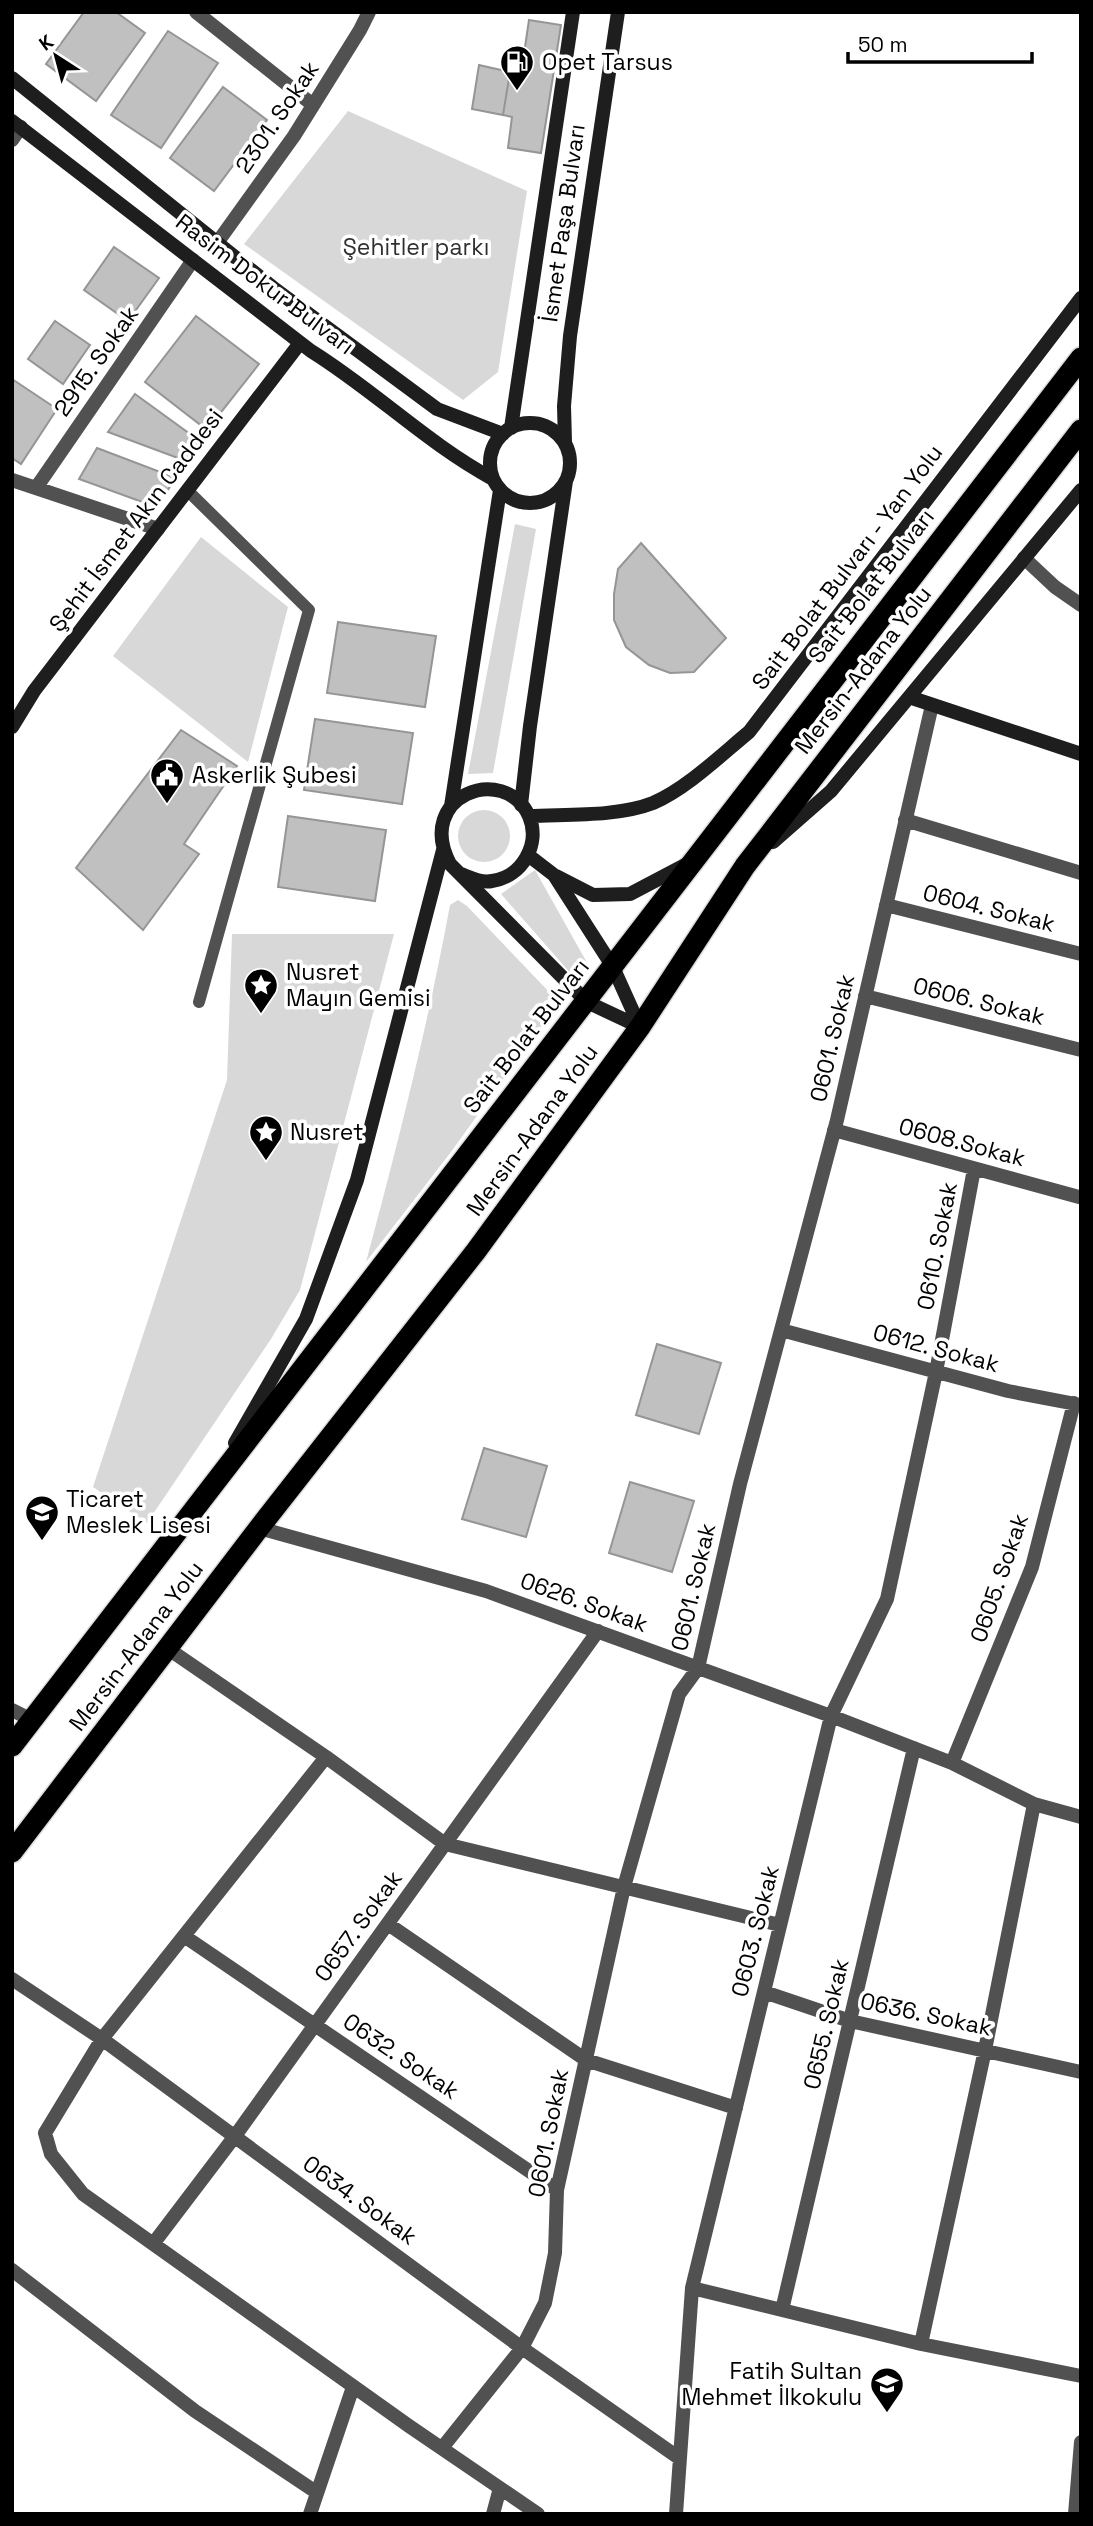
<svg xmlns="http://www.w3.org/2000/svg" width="1093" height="2526" font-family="'Space Grotesk',sans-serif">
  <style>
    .green { fill: #d8d8d8 }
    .building { fill: #c0c0c0; stroke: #959595; stroke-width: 2 }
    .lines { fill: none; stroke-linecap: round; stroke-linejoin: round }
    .highway-casing { stroke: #dbdbdb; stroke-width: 24 }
    .lane { stroke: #515151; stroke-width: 12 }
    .street { stroke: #515151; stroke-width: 14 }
    .secondary { stroke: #1e1e1e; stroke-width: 14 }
    .highway { stroke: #000; stroke-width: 21 }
    .labels { text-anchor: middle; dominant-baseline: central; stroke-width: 7; stroke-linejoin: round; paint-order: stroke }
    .poi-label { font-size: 23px; fill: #000; stroke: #fff; text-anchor: start }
    .street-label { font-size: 23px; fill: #000; stroke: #fff }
    .park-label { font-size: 23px; fill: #2f2f2f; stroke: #fff }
  </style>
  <rect width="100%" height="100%" fill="#fff"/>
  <path class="green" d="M 348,111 L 527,191 L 498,372 L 463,400 L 244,244 Z
    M 515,524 L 536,529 L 493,773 L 468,774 Z
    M 201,537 L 288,607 L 248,762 L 113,656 Z
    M458 836a26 26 0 1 1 52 0a26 26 0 1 1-52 0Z
    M 535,870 L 590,968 L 586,977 L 573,976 L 501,894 Z
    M 458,900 L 467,906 L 551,994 L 555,1007 L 451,1152 L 366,1262 C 398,1143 428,1025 450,905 Z
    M 232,934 L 394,934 L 300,1290 L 271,1339 L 147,1523 L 93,1487 L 227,1080 Z"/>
  <path class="building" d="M 84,12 L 116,12 L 145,33 L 96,101 L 46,64 Z
    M 529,20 L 561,25 L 541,153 L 508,148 L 512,117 L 503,115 L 510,72 L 521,74 Z
    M 168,31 L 218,63 L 161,148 L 111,115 Z
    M 479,65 L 510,72 L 503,115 L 472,109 Z
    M 223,87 L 267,120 L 214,191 L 170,158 Z
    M 114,247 L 159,278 L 128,321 L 84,290 Z
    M 196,316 L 259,364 L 207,430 L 145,382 Z
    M 55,321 L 90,345 L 63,384 L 28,359 Z
    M 12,379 L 57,409 L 21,464 L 12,458 Z
    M 135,394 L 201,442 L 186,461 L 108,432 Z
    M 97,448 L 176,478 L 156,507 L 79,479 Z
    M 641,543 L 726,638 L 694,672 L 670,673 L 649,665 L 626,647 L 614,620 L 614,594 L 618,569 Z
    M 338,622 L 436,636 L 425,707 L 327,693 Z
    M 315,719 L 413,733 L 402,804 L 304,790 Z
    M 181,730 L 237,766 L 184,844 L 199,854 L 143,930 L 76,868 Z
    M 288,816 L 386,830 L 375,901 L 278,887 Z
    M 657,1344 L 721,1363 L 699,1434 L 636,1415 Z
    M 484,1448 L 547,1466 L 526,1537 L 462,1519 Z
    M 630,1482 L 694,1501 L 672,1572 L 609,1553 Z"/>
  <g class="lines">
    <g class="highway-casing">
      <path id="highway" d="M 12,1746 L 1081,358
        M 12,1852 L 259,1528 L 476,1251 L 640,1027 L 745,866 L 1081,430"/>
    </g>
    <path class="lane" d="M 187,490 L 309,610 L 199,1002"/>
    <path class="street" d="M 196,12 L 313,105
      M 12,140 L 21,127
      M 217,243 L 294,136 L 360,30 L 369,12
      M 12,480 L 158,529
      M 36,488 L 193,260
      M 1024,558 L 1055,587 L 1081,605
      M 905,820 L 1081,873
      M 886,905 L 1081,954
      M 865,996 L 1081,1050
      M 834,1130 L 1079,1197
      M 781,1330 L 1008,1391 L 1081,1405
      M 259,1528 L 486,1591 L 831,1716 L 952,1763 L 1034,1804 L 1081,1817
      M 167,1648 L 326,1757 L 445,1844 L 780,1925
      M 12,1710 L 32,1720
      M 326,1757 L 102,2039 L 45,2133 L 51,2154 L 83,2194 L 409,2426 L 538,2514
      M 952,1763 L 1032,1567 L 1074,1403
      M 388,1924 L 586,2060 L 736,2108
      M 184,1936 L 557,2190
      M 12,1979 L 102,2039 L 522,2348 L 679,2458
      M 764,1992 L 850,2021 L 1081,2072
      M 153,2244 L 235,2136 L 598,1631
      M 12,2270 L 195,2411 L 316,2492
      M 692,2288 L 921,2344 L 1081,2376
      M 782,2310 L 914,1748
      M 921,2344 L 985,2050 L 1034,1804
      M 442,2448 L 522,2348 L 545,2303 L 555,2253 L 557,2190 L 624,1887 L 679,1694 L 698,1668 L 740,1484 L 837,1120 L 932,705
      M 310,2514 L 353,2387
      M 493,2514 L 500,2488
      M 676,2514 L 692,2288 L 831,1716 L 887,1599 L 936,1372 L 974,1169
      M 1075,2514 L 1081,2442"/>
    <path class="secondary" d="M 12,78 L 276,290 L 437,409 L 503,434
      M 12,121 L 311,351 C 374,390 428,444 493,479
      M490 463a40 40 0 1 1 80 0a40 40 0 1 1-80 0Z
      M 511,428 L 573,12
      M 565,442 L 564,406 L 570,336 L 618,12
      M 909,697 L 1081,754
      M 12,727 L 34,691 L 300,343
      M 521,805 L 530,726 L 566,481
      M 451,806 L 500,490
      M 529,816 C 567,814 617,817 653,803 C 686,789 721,755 749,732 L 1081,298
      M 773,842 L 831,791 L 1081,490
      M 528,855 L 554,875 L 613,967 L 640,1027
      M 461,874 C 471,878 481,883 492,881 C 522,877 541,844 529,816 C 504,762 414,796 450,864 L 587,1002 L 640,1027
      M 556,876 L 593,895 L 630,894 L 687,864
      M 235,1443 L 306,1319 L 357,1180 L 443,850"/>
    <use href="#highway" class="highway"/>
  </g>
  <defs>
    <g id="fuel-pin" transform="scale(1.75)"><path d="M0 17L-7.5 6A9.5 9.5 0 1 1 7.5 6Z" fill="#000" stroke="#fff"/><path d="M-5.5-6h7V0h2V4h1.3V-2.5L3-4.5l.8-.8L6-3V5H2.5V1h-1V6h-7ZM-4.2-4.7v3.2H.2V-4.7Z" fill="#fff"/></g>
    <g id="civic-pin" transform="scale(1.75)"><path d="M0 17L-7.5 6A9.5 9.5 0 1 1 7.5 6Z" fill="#000" stroke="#fff"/><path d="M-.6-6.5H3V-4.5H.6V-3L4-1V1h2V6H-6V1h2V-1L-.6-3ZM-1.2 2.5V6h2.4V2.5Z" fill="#fff"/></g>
    <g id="sight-pin" transform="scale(1.75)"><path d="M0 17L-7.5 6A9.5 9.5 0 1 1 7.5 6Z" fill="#000" stroke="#fff"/><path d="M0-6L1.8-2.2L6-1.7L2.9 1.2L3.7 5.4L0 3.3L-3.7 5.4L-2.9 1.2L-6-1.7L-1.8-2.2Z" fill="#fff"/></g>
    <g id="school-pin" transform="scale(1.75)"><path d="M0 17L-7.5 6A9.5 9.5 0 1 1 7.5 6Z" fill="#000" stroke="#fff"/><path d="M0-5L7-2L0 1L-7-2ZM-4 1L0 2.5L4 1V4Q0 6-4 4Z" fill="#fff"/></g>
  </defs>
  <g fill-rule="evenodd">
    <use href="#fuel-pin" x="517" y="62"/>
    <use href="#civic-pin" x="167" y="775"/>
    <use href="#sight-pin" x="261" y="985"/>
    <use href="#sight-pin" x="266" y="1132"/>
    <use href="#school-pin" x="42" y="1512"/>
    <use href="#school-pin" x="887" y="2384"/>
  </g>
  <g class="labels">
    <g class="poi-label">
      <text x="542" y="62">Opet Tarsus</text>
      <text x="192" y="775">Askerlik Şubesi</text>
      <text x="286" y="972">Nusret<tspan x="286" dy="26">Mayın Gemisi</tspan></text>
      <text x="290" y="1132">Nusret</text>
      <text x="66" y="1499">Ticaret<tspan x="66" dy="26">Meslek Lisesi</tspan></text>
      <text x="862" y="2371" text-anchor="end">Fatih Sultan<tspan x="862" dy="26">Mehmet İlkokulu</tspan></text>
    </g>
    <g class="street-label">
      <text transform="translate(277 117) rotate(-56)">2301. Sokak</text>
      <text transform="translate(563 223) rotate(-82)">İsmet Paşa Bulvarı</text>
      <text transform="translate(265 284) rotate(37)">Rasim Dokur Bulvarı</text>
      <text transform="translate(96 361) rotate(-55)">2915. Sokak</text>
      <text transform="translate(136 520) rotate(-53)">Şehit İsmet Akın Caddesi</text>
      <text transform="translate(847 567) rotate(-53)">Sait Bolat Bulvarı - Yan Yolu</text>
      <text transform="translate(871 586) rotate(-52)">Sait Bolat Bulvarı</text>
      <text transform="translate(863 670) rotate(-52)">Mersin-Adana Yolu</text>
      <text transform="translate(989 908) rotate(14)">0604. Sokak</text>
      <text transform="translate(979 1001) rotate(14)">0606. Sokak</text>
      <text transform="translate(526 1036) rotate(-52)">Sait Bolat Bulvarı</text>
      <text transform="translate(832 1038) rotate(-77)">0601. Sokak</text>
      <text transform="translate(532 1130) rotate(-54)">Mersin-Adana Yolu</text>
      <text transform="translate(962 1142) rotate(15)">0608.Sokak</text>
      <text transform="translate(937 1246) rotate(-79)">0610. Sokak</text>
      <text transform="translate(936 1348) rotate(15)">0612. Sokak</text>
      <text transform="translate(999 1578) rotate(-71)">0605. Sokak</text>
      <text transform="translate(693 1587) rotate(-77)">0601. Sokak</text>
      <text transform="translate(584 1602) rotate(20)">0626. Sokak</text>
      <text transform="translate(136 1646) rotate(-53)">Mersin-Adana Yolu</text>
      <text transform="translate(358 1926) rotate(-54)">0657. Sokak</text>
      <text transform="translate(755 1931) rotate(-76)">0603. Sokak</text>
      <text transform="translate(926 2014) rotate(12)">0636. Sokak</text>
      <text transform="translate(826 2024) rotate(-77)">0655. Sokak</text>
      <text transform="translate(401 2056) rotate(34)">0632. Sokak</text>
      <text transform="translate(548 2133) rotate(-79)">0601. Sokak</text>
      <text transform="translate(360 2200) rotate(36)">0634. Sokak</text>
    </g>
    <g class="park-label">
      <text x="416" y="247">Şehitler parkı</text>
    </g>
  </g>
  <rect width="1093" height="2526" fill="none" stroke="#000000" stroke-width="28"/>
  <g transform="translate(56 56) rotate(324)" stroke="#ffffff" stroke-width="5" paint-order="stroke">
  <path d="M0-5L12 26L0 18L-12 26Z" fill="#000000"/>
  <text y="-10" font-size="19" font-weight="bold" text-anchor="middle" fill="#000000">K</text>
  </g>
  <path d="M848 52v10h184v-10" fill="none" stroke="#000000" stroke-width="3.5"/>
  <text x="858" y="52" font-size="21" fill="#000000" stroke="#ffffff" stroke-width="5" paint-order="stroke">50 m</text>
</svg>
